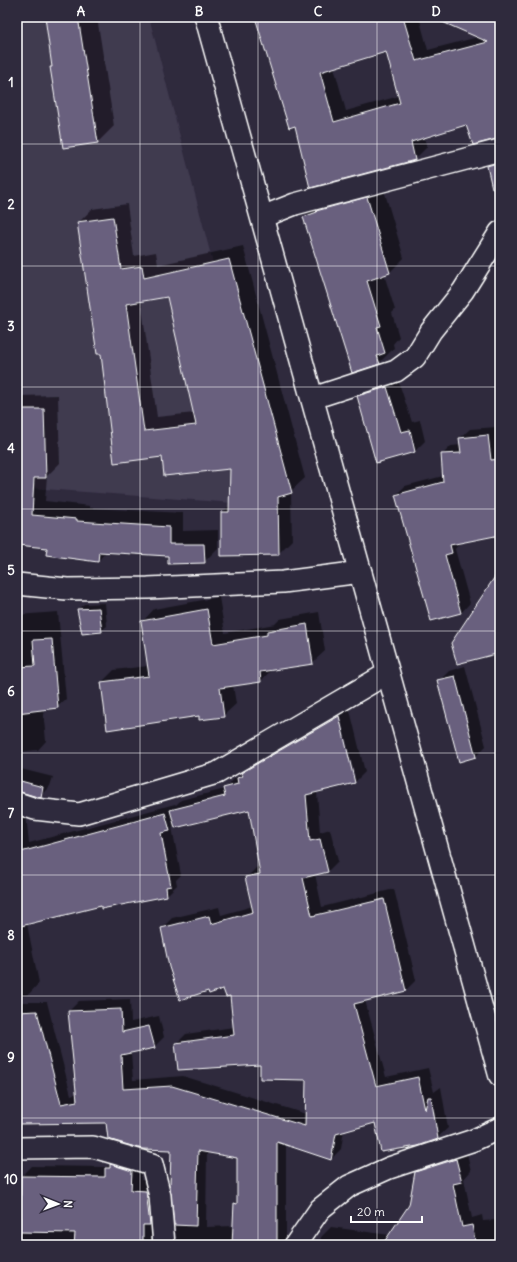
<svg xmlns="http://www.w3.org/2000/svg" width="517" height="1262" font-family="Delius,sans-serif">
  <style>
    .built { fill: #403a50 }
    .shadow { fill: #0007; fill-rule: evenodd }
    .building { fill: #69617e; stroke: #fff; fill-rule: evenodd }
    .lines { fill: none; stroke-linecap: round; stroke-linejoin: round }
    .street-casing { stroke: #fff; stroke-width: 24 }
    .secondary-casing { stroke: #fff; stroke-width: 25 }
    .street { stroke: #2f2a3d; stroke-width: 21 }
    .secondary { stroke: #2f2a3d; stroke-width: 22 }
    .grid { fill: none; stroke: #fff; stroke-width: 1; stroke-opacity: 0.55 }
    .neatline { fill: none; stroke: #fff; stroke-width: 1.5 }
    .grid-label { font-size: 13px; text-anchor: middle; font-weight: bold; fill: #fff }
  </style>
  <rect width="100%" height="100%" fill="#2f2a3d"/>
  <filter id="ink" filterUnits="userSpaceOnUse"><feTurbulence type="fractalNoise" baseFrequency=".025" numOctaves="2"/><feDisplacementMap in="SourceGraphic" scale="8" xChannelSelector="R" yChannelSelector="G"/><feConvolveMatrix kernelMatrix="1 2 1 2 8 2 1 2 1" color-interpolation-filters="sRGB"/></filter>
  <g filter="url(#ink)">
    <path class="built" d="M 17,17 L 149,17 L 276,506 L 17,487 Z"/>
    <path class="shadow" d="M 46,17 L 97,17 L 114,126 L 98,142 L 64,147 Z
      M 256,17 L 419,17 L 428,50 L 478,37 L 433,17 L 499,17 L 500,137 L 467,123 L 424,137 L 427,147 L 415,159 L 295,125 ZM 387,51 L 399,96 L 346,111 L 334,67 Z
      M 500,154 L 500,183 L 488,166 Z
      M 382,183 L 404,258 L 390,272 L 384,274 L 395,310 L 392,313 L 399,337 L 393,344 L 394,348 L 379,363 L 305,217 L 319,202 Z
      M 127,204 L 134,256 L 156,252 L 158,265 L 243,246 L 305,478 L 291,491 L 292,540 L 278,554 L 222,513 L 230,505 L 231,467 L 163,456 L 115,462 L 102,353 L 78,223 L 92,209 ZM 168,296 L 194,413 L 157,417 L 141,301 Z
      M 397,377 L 412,422 L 420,420 L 425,441 L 415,451 L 358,397 L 369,386 Z
      M 58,395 L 60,463 L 47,476 L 45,501 L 90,506 L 90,508 L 183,513 L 183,531 L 218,530 L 218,548 L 204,562 L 169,555 L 107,551 L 98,561 L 48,547 L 17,544 L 17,396 Z
      M 497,427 L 500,451 L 500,534 L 461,542 L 455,549 L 470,603 L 461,613 L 396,495 L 405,486 L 443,476 L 442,455 L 451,446 L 461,445 L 460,438 L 470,429 Z
      M 219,597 L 225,633 L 275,624 L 280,619 L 319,612 L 325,651 L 312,663 L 272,669 L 261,681 L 233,685 L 236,704 L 223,716 L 199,715 L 108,729 L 102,682 L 114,670 L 148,666 L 142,622 L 154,609 Z
      M 105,603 L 107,626 L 101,631 L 78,609 L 84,604 Z
      M 58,612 L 66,699 L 57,707 L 43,709 L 46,741 L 38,750 L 17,752 L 17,615 Z
      M 465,666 L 486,746 L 476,756 L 439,681 L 449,671 Z
      M 349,706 L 365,772 L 355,782 L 317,792 L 320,832 L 330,829 L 338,861 L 328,871 L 315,874 L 322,907 L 394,889 L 416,980 L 406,990 L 365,1000 L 386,1077 L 428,1068 L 434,1092 L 441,1087 L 448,1128 L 437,1138 L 376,1121 L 344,1130 L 341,1149 L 331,1159 L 286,1144 L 286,1245 L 177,1245 L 171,1186 L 172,1149 L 107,1122 L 17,1123 L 17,1002 L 47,1002 L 71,1095 L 77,1093 L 69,1011 L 79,1001 L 130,999 L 131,1022 L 159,1016 L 164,1037 L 154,1047 L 131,1052 L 133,1080 L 183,1076 L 306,1114 L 307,1079 L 260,1064 L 176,1044 L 186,1034 L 234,1027 L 230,994 L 162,928 L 172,918 L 219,907 L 221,915 L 253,906 L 247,877 L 257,867 L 260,867 L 250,808 L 175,825 L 172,827 L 181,875 L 176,880 L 177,885 L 167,895 L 101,905 L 27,924 L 39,983 L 29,994 L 17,997 L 17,799 L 25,805 L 29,843 L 175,804 L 176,805 L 181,800 L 225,789 L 235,778 L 240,776 L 252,763 L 337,713 L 353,777 L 355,777 L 339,712 ZM 207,1152 L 238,1157 L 238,1201 L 235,1204 L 234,1226 L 206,1227 Z
      M 17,768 L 53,777 L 50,786 L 40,796 L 17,791 Z
      M 466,1149 L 471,1171 L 464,1179 L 472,1218 L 482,1215 L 483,1221 L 496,1220 L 499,1245 L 320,1245 L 321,1237 L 331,1227 L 390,1235 L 410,1205 L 416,1173 L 426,1162 Z
      M 116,1158 L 142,1161 L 141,1180 L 156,1181 L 168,1245 L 17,1245 L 17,1239 L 20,1239 L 22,1176 L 32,1166 L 107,1167 Z"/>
    <path class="building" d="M 45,17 L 78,17 L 98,143 L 63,148 L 50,67 L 52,67 Z
      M 255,17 L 403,17 L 416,61 L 488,42 L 431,17 L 500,17 L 500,138 L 473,145 L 466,125 L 411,142 L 415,160 L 310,188 L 295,126 L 289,128 ZM 386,52 L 400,103 L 334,122 L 320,72 Z
      M 500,162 L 500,187 L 492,188 L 487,166 Z
      M 367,197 L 390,273 L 367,281 L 381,326 L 377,327 L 385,353 L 377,356 L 380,364 L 352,373 L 303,217 L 317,212 L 316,211 Z
      M 113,217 L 121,269 L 142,266 L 144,278 L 229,259 L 292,493 L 278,497 L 279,555 L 221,556 L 221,512 L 229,512 L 230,469 L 164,476 L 162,457 L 114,463 L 101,354 L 97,354 L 77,222 ZM 167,297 L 196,425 L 144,431 L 126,304 Z
      M 387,387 L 401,432 L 410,430 L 415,452 L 376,463 L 357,396 Z
      M 17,409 L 44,409 L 46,478 L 34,478 L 32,515 L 77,519 L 77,521 L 169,527 L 169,544 L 204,544 L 205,563 L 168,564 L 168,556 L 99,552 L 98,562 L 46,555 L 47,548 L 17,545 Z
      M 488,435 L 491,460 L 500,459 L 500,535 L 450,545 L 452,553 L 445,555 L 461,613 L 431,621 L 395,495 L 443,482 L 441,454 L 461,453 L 459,438 Z
      M 500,569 L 500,653 L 457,664 L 451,643 Z
      M 99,608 L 102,632 L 82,634 L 77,609 Z
      M 207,609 L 213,644 L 267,635 L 267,631 L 307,624 L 313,664 L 260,672 L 261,682 L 220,688 L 224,717 L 199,720 L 199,716 L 107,730 L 101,682 L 149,676 L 141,621 Z
      M 52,639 L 58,708 L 17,713 L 17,667 L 35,666 L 33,640 Z
      M 455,676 L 476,757 L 459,762 L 437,680 Z
      M 339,716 L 355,783 L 306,795 L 310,841 L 320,839 L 328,872 L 303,878 L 312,916 L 384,899 L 406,991 L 354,1004 L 376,1086 L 418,1077 L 425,1110 L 428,1097 L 431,1097 L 438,1139 L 418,1146 L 381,1152 L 375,1123 L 336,1134 L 331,1160 L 277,1142 L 277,1245 L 232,1245 L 234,1203 L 237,1204 L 237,1158 L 198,1151 L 196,1226 L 174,1225 L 170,1186 L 171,1150 L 142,1149 L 108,1139 L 106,1123 L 17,1124 L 17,1012 L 37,1011 L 61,1104 L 77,1101 L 68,1011 L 121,1009 L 122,1032 L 149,1026 L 155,1048 L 121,1055 L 123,1089 L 172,1086 L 305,1126 L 306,1080 L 260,1079 L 260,1065 L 178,1070 L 175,1043 L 234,1035 L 230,996 L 226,997 L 223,989 L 209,994 L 208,991 L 180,1000 L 169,967 L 161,928 L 209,916 L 211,924 L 253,912 L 245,877 L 260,874 L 249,810 L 175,828 L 170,810 L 225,796 L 223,788 L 238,784 L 237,778 L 243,776 L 241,773 Z
      M 17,780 L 43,787 L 41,798 L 17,791 Z
      M 165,813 L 170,831 L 161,833 L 171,886 L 166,887 L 167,896 L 101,909 L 101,906 L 17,927 L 17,853 Z
      M 456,1159 L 462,1182 L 453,1184 L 462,1227 L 472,1225 L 476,1245 L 382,1245 L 409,1205 L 415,1172 Z
      M 110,1164 L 132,1171 L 131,1190 L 146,1191 L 150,1225 L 143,1225 L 143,1245 L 74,1245 L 75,1233 L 20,1232 L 21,1176 L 105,1177 L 105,1168 L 110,1168 Z"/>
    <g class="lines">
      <g class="street-casing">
        <path id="street" d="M 262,217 L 295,204 L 500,150
          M 313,398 L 396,371 L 415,357 L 431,331 L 463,291 L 500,232
          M 17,584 L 67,589 L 148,588 L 283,582 L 361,572
          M 17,803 L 35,809 L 79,814 L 217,773 L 388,673
          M 17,1148 L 93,1147 L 152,1164 L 160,1196 L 164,1245
          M 295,1245 L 320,1209 L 349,1186 L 389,1168 L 474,1140 L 500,1128"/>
      </g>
      <g class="secondary-casing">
        <path id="secondary" d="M 206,17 L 500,1075"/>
      </g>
      <use href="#street" class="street"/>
      <use href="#secondary" class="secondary"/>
    </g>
  </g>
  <path class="grid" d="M 140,17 L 140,1245M 258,17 L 258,1245M 377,17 L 377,1245M 17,144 L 500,144M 17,266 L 500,266M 17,387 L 500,387M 17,509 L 500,509M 17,631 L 500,631M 17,753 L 500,753M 17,875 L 500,875M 17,996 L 500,996M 17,1118 L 500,1118"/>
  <rect width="517" height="1262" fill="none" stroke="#2f2a3d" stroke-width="44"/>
  <g transform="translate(58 1204) rotate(91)" stroke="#2f2a3d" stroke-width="3" paint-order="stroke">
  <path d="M0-3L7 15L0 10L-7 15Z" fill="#ffffff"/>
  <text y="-6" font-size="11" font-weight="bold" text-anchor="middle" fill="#ffffff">N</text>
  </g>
  <path d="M351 1216v6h71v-6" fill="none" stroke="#ffffff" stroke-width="2"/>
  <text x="357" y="1216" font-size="12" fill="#ffffff" stroke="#2f2a3d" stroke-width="3" paint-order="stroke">20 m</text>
  <rect x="22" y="22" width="473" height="1218" class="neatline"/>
  <g class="grid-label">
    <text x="81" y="16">A</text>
    <text x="199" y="16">B</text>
    <text x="318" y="16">C</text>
    <text x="436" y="16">D</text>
    <text x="11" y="87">1</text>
    <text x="11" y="209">2</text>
    <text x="11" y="331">3</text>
    <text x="11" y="453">4</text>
    <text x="11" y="575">5</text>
    <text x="11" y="696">6</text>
    <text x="11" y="818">7</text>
    <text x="11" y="940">8</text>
    <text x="11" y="1062">9</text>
    <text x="11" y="1184">10</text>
  </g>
</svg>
